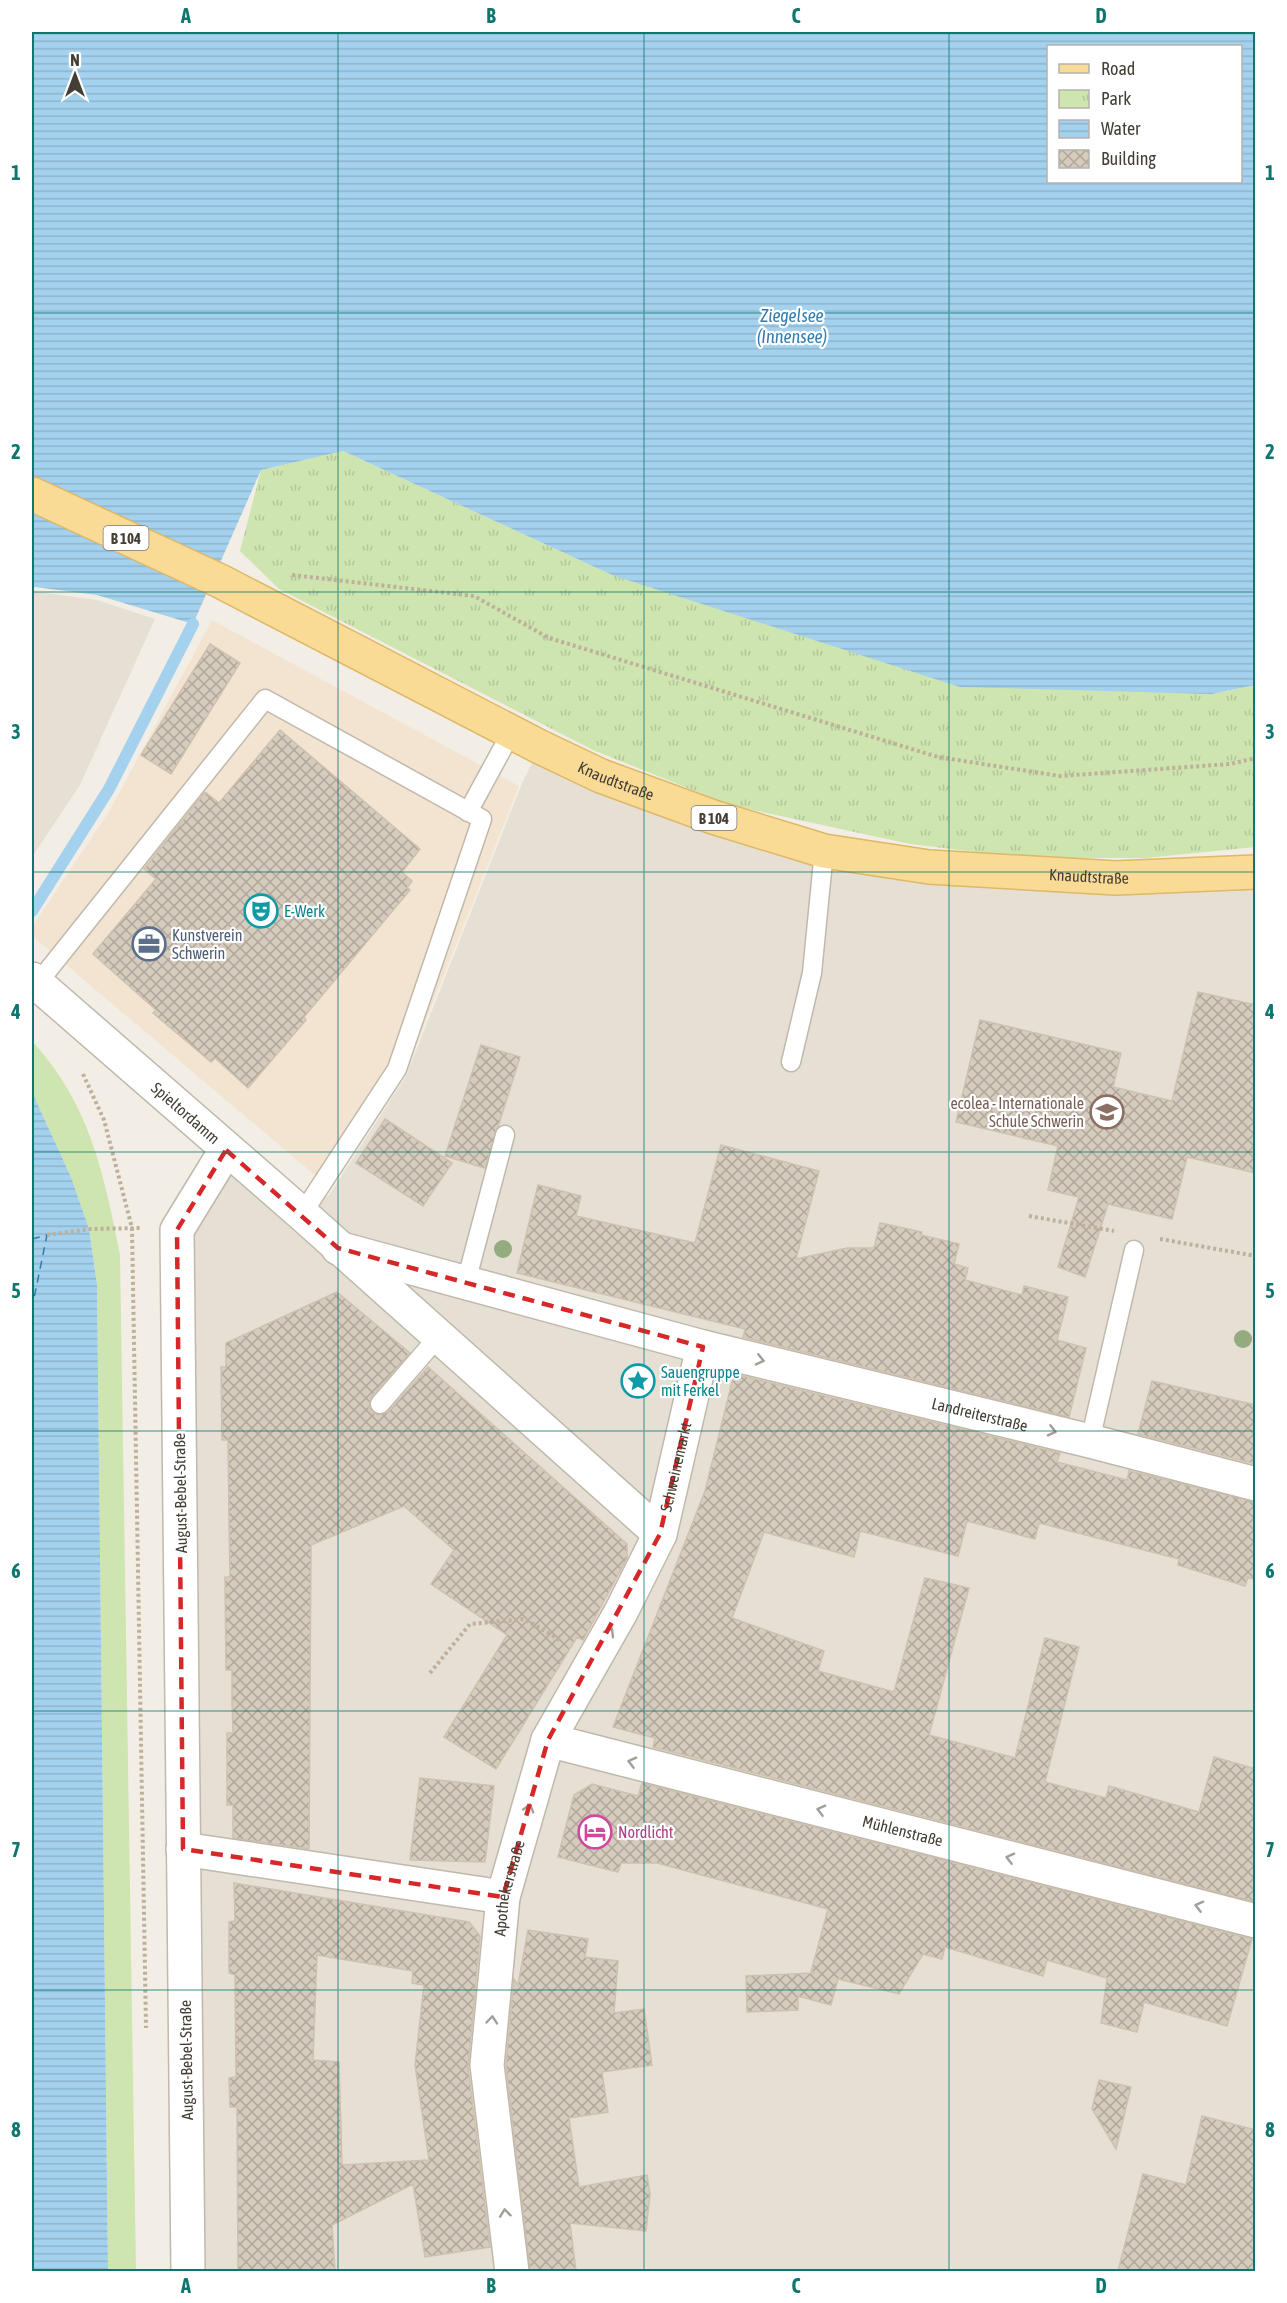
<svg xmlns="http://www.w3.org/2000/svg" width="1287" height="2303" font-family="'Asap Condensed',sans-serif">
  <style>
    .residential { fill: #e6e0d4 }
    .commercial { fill: #f3e4d1 }
    .grass { fill: #cee5af }
    .park { fill: url(#park-tufts) }
    .water { fill: url(#water-rules); fill-rule: evenodd }
    .lines { fill: none; stroke-linecap: round; stroke-linejoin: round }
    .stream { stroke: #a4d1ed; stroke-width: 12 }
    .ferry { stroke: #337cab; stroke-width: 1.5; stroke-dasharray: 8 6; stroke-linecap: butt }
    .building { fill: url(#building-cross-hatch); stroke: #cec1af; stroke-width: 1.5; fill-rule: evenodd }
    .lane-casing { stroke: #c0b8ab; stroke-width: 21 }
    .street-casing { stroke: #c0b8ab; stroke-width: 36 }
    .primary-casing { stroke: #deb767; stroke-width: 36 }
    .path { stroke: #beb09a; stroke-width: 4; stroke-dasharray: 3 3; stroke-linecap: butt }
    .lane { stroke: #fff; stroke-width: 18 }
    .street { stroke: #fff; stroke-width: 33 }
    .primary { stroke: #fadb96; stroke-width: 33 }
    .tree { fill: #94aa7f }
    .oneway { stroke: #a29e9a }
    .marked { fill: none; stroke: #d62828; stroke-width: 4.5; stroke-dasharray: 12 8; stroke-linejoin: round }
    .grid { fill: none; stroke: #0f766e; stroke-width: 1.5; stroke-opacity: 0.55 }
    .labels { text-anchor: middle; dominant-baseline: central; stroke-width: 4.5; stroke-linejoin: round; paint-order: stroke }
    .shield { fill: #fff; stroke: #7c7872; stroke-width: 1.5 }
    .shield-label { font-size: 15px; font-weight: bold; fill: #443e35 }
    .street-label { font-size: 16px; fill: #443e35; stroke: #fff }
    .culture-label { font-size: 16px; fill: #0d838f; stroke: #fff; text-anchor: start }
    .service-label { font-size: 16px; fill: #4e5e75; stroke: #fff; text-anchor: start }
    .education-label { font-size: 16px; fill: #785e54; stroke: #fff; text-anchor: end }
    .hotel-label { font-size: 16px; fill: #b23c85; stroke: #fff; text-anchor: start }
    .water-label { font-size: 18px; font-style: italic; fill: #337cab; stroke: #fff }
    .neatline { fill: none; stroke: #0f766e; stroke-width: 2 }
    .grid-label { font-size: 20px; text-anchor: middle; font-weight: bold; fill: #0f766e }
  </style>
  <defs>
    <pattern id="park-tufts" width="24" height="20" patternUnits="userSpaceOnUse" patternTransform="scale(1.5)"><rect width="24" height="20" fill="#cee5af"/><path d="M3 7l-1-3M5 7V3M7 7l1-3M15 17l-1-3M17 17v-4M19 17l1-3" fill="none" stroke="#b2c697"/></pattern>
    <pattern id="water-rules" width="6" height="5" patternUnits="userSpaceOnUse" patternTransform="scale(1.5)"><rect width="6" height="5" fill="#a4d1ed"/><path d="M0 2.5h6" fill="none" stroke="#8eb4cc"/></pattern>
    <pattern id="building-cross-hatch" width="8" height="8" patternUnits="userSpaceOnUse" patternTransform="scale(1.5)"><rect width="8" height="8" fill="#d6ccbe"/><path d="M0 0l8 8M0 8l8-8" fill="none" stroke="#afa79b"/></pattern>
  </defs>
  <rect width="100%" height="100%" fill="#f2eee5"/>
  <path class="residential" d="M 32,591 L 97,600 L 155,619 L 80,785 L 32,857 Z
    M 540,747 L 824,851 L 1255,872 L 1255,2271 L 188,2271 L 177,1230 L 226,1150 L 302,1214 L 329,1195 L 406,1076 L 523,781 Z"/>
  <path class="commercial" d="M 212,620 L 519,786 L 405,1073 L 330,1188 L 32,936 L 32,927 L 110,810 Z"/>
  <path class="grass" d="M 32,1041 C 90,1104 104,1174 120,1255 L 136,2271 L 108,2271 L 97,1284 L 89,1229 L 71,1177 L 32,1092 Z"/>
  <path class="park" d="M 343,451 L 612,575 L 1212,694 L 1255,685 L 1255,847 L 1146,858 L 1026,858 L 910,844 L 730,805 L 593,750 L 279,589 L 240,551 L 261,470 Z"/>
  <path class="water" d="M 32,32 L 1255,32 L 1255,685 L 1212,694 L 960,687 L 612,575 L 343,451 L 261,470 L 193,624 L 97,595 L 35,587 L 32,585 ZM 1048,46 L 1240,46 L 1240,182 L 1048,182 Z
    M 32,1092 L 71,1177 L 89,1229 L 97,1284 L 108,2271 L 32,2271 Z"/>
  <g class="lines">
    <path class="stream" d="M 32,911 L 109,789 L 193,624"/>
    <path class="ferry" d="M 32,1239 L 47,1235 L 32,1308"/>
  </g>
  <path class="building" d="M 210,644 L 240,663 L 171,774 L 141,755 Z
    M 280,730 L 420,849 L 402,872 L 412,881 L 407,888 L 410,890 L 304,1017 L 306,1020 L 248,1088 L 215,1058 L 211,1062 L 153,1013 L 156,1010 L 93,954 L 156,879 L 144,869 L 205,792 L 219,803 Z
    M 1198,992 L 1256,1005 L 1256,1173 L 1187,1157 L 1172,1219 L 1108,1204 L 1085,1277 L 1058,1267 L 1079,1197 L 1048,1190 L 1058,1146 L 956,1122 L 980,1020 L 1121,1053 L 1113,1087 L 1172,1101 Z
    M 481,1045 L 520,1057 L 485,1168 L 445,1156 Z
    M 385,1119 L 452,1163 L 423,1206 L 356,1163 Z
    M 721,1145 L 819,1171 L 796,1259 L 847,1248 L 874,1248 L 880,1223 L 922,1232 L 921,1235 L 959,1244 L 954,1264 L 968,1268 L 965,1280 L 1022,1295 L 1024,1286 L 1068,1297 L 1057,1340 L 1086,1348 L 1069,1417 L 743,1337 L 745,1329 L 517,1273 L 538,1185 L 581,1196 L 576,1216 L 695,1243 Z
    M 337,1292 L 410,1353 L 371,1397 L 369,1407 L 372,1412 L 378,1415 L 388,1412 L 428,1367 L 627,1544 L 627,1558 L 583,1640 L 577,1637 L 496,1769 L 444,1737 L 507,1635 L 431,1584 L 454,1550 L 404,1506 L 311,1545 L 309,1849 L 233,1838 L 233,1805 L 227,1805 L 227,1733 L 233,1733 L 232,1701 L 232,1670 L 226,1670 L 225,1577 L 230,1577 L 229,1519 L 228,1440 L 222,1440 L 221,1367 L 226,1367 L 226,1343 Z
    M 734,1374 L 1060,1453 L 1057,1462 L 1127,1480 L 1129,1471 L 1256,1502 L 1256,1580 L 1248,1577 L 1245,1586 L 1178,1565 L 1179,1559 L 1039,1523 L 1035,1539 L 967,1521 L 958,1556 L 860,1531 L 854,1557 L 764,1532 L 732,1618 L 824,1651 L 818,1671 L 894,1692 L 925,1578 L 969,1588 L 929,1735 L 1015,1758 L 1045,1638 L 1079,1647 L 1045,1782 L 1106,1798 L 1109,1786 L 1199,1812 L 1214,1757 L 1256,1769 L 1256,1902 L 653,1747 L 655,1738 L 613,1727 L 705,1491 Z
    M 1152,1381 L 1256,1405 L 1256,1464 L 1138,1434 Z
    M 420,1778 L 494,1786 L 485,1862 L 410,1860 Z
    M 642,1783 L 1252,1939 L 1227,2026 L 1144,2002 L 1137,2032 L 1101,2023 L 1107,1978 L 1047,1960 L 1043,1976 L 945,1947 L 942,1959 L 923,1954 L 899,1994 L 838,1979 L 831,2005 L 798,1996 L 798,2010 L 747,2012 L 746,1976 L 815,1973 L 811,1972 L 828,1909 L 657,1863 L 621,1863 L 618,1872 L 558,1857 L 574,1795 L 592,1784 L 638,1796 Z
    M 234,1883 L 469,1922 L 480,1936 L 468,2067 L 490,2247 L 425,2257 L 413,2184 L 332,2225 L 335,2271 L 238,2271 L 237,2107 L 230,2107 L 229,2078 L 236,2077 L 235,1975 L 229,1973 L 229,1922 L 235,1921 ZM 317,1955 L 413,1971 L 412,1983 L 424,1985 L 415,2065 L 429,2160 L 342,2165 L 339,2062 L 313,2060 Z
    M 528,1930 L 588,1939 L 585,1957 L 618,1961 L 614,2013 L 644,2009 L 652,2065 L 602,2072 L 608,2112 L 569,2118 L 579,2187 L 647,2175 L 650,2194 L 646,2231 L 570,2223 L 576,2271 L 530,2271 L 506,2065 L 514,1979 L 518,1985 Z
    M 1099,2080 L 1131,2087 L 1116,2149 L 1092,2109 Z
    M 1202,2116 L 1256,2130 L 1256,2271 L 1118,2271 L 1143,2174 L 1186,2185 Z"/>
  <g class="lines">
    <g class="lane-casing">
      <path id="lane" d="M 468,812 L 512,731
        M 37,984 L 265,699 L 482,819 L 397,1069 L 302,1214
        M 791,1062 L 812,973 L 824,851
        M 466,1282 L 505,1135
        M 380,1404 L 438,1337
        M 1090,1441 L 1134,1250"/>
    </g>
    <g class="street-casing">
      <g id="street">
        <path id="s1" d="M 32,979 L 302,1214 L 660,1534"/>
        <path id="s2" d="M 338,1248 L 703,1347 L 1090,1441 L 1256,1484"/>
        <path id="s3" d="M 548,1740 L 1256,1921"/>
        <path d="M 183,1849 L 503,1897"/>
        <path d="M 188,2272 L 177,1230 L 226,1150"/>
        <path id="s4" d="M 512,2272 L 487,2065 L 503,1897 L 548,1740 L 621,1612 L 660,1534 L 703,1347"/>
      </g>
    </g>
    <g class="primary-casing">
      <g id="primary">
        <path id="s5" d="M 32,494 L 220,581 L 540,747 L 601,776 L 713,817 L 824,851 L 929,867 L 1116,878 L 1256,872"/>
      </g>
    </g>
    <path class="path" d="M 292,575 L 474,596 L 549,638 L 938,757 L 1060,776 L 1230,764 L 1256,758
      M 83,1074 L 104,1120 L 132,1228 L 146,2028
      M 1029,1216 L 1114,1231
      M 47,1235 L 89,1229 L 142,1228
      M 1160,1239 L 1256,1256
      M 430,1673 L 470,1624 L 524,1619 L 562,1641"/>
    <use href="#lane" class="lane"/>
    <use href="#street" class="street"/>
    <use href="#primary" class="primary"/>
  </g>
  <g class="tree">
    <circle cx="503" cy="1249" r="9"/>
    <circle cx="1243" cy="1339" r="9"/>
  </g>
  <defs><path id="oneway-chevron" d="M-2-3.5L2.5 0L-2 3.5" fill="none" stroke-width="1.6" stroke-linecap="round" stroke-linejoin="round" transform="scale(1.5)"/></defs>
  <g class="oneway">
    <use href="#oneway-chevron" transform="translate(760 1360) rotate(13)"/>
    <use href="#oneway-chevron" transform="translate(1052 1431) rotate(14)"/>
    <use href="#oneway-chevron" transform="translate(610 1632) rotate(-60)"/>
    <use href="#oneway-chevron" transform="translate(632 1762) rotate(-166)"/>
    <use href="#oneway-chevron" transform="translate(529 1808) rotate(-74)"/>
    <use href="#oneway-chevron" transform="translate(821 1810) rotate(-166)"/>
    <use href="#oneway-chevron" transform="translate(1010 1858) rotate(-166)"/>
    <use href="#oneway-chevron" transform="translate(1199 1906) rotate(-166)"/>
    <use href="#oneway-chevron" transform="translate(492 2020) rotate(-85)"/>
    <use href="#oneway-chevron" transform="translate(505 2213) rotate(-97)"/>
  </g>
  <path class="marked" d="M 226,1150 L 338,1248 L 703,1347 L 660,1534 L 548,1740 L 503,1897 L 183,1849 L 177,1230 Z"/>
  <path class="grid" d="M 338,32 L 338,2272M 644,32 L 644,2272M 949,32 L 949,2272M 32,313 L 1256,313M 32,592 L 1256,592M 32,872 L 1256,872M 32,1152 L 1256,1152M 32,1431 L 1256,1431M 32,1711 L 1256,1711M 32,1990 L 1256,1990"/>
  <defs>
    <g id="theatre-ring" transform="scale(1.725)"><circle r="9.5" fill="#fff" stroke="#0f9aa8" stroke-width="1.5"/><path d="M-5-5.5Q0-4 5-5.5V0Q5 5 0 6Q-5 5-5 0ZM-3.3-2.5H-1v1.5H-3.3ZM1-2.5H3.3v1.5H1ZM-2.8 1Q0 5.5 2.8 1Z" fill="#0f9aa8"/></g>
    <g id="office-ring" transform="scale(1.725)"><circle r="9.5" fill="#fff" stroke="#5c6f8a" stroke-width="1.5"/><path d="M-6-3h4V-5.5h4V-3h4V5H-6ZM-1-4.5V-3h2v-1.5ZM-6 0V1H6V0Z" fill="#5c6f8a"/></g>
    <g id="school-ring" transform="scale(1.725)"><circle r="9.5" fill="#fff" stroke="#8d6e63" stroke-width="1.5"/><path d="M0-5L7-2L0 1L-7-2ZM-4 1L0 2.5L4 1V4Q0 6-4 4Z" fill="#8d6e63"/></g>
    <g id="sight-ring" transform="scale(1.725)"><circle r="9.5" fill="#fff" stroke="#0f9aa8" stroke-width="1.5"/><path d="M0-6L1.8-2.2L6-1.7L2.9 1.2L3.7 5.4L0 3.3L-3.7 5.4L-2.9 1.2L-6-1.7L-1.8-2.2Z" fill="#0f9aa8"/></g>
    <g id="hotel-ring" transform="scale(1.725)"><circle r="9.5" fill="#fff" stroke="#d1479c" stroke-width="1.5"/><path d="M-6-4.5h1.5V1H6V5H4.5V3h-9V5H-6ZM-4 0a1.8 1.8 0 1 1 3.6 0ZM.5 0V-2.5h3Q6-2.5 6 0Z" fill="#d1479c"/></g>
  </defs>
  <g fill-rule="evenodd">
    <use href="#theatre-ring" x="261" y="911"/>
    <use href="#office-ring" x="149" y="944"/>
    <use href="#school-ring" x="1107" y="1112"/>
    <use href="#sight-ring" x="638" y="1381"/>
    <use href="#hotel-ring" x="595" y="1832"/>
  </g>
  <g class="labels">
    <g class="shield">
      <rect x="103.5" y="526" width="45" height="24" rx="4.5"/>
      <rect x="691.5" y="806" width="45" height="24" rx="4.5"/>
    </g>
    <g class="shield-label">
      <text x="126" y="538">B 104</text>
      <text x="714" y="818">B 104</text>
    </g>
    <g class="street-label">
      <text stroke="none"><textPath href="#s5" startOffset="651">Knaudtstraße</textPath></text>
      <text stroke="none"><textPath href="#s5" startOffset="1137">Knaudtstraße</textPath></text>
      <text stroke="none"><textPath href="#s1" startOffset="204">Spieltordamm</textPath></text>
      <text stroke="none"><textPath href="#s2" startOffset="663">Landreiterstraße</textPath></text>
      <text stroke="none"><textPath href="#s4" startOffset="844">Schweinemarkt</textPath></text>
      <text transform="translate(180 1493) rotate(-91)">August-Bebel-Straße</text>
      <text stroke="none"><textPath href="#s3" startOffset="366">Mühlenstraße</textPath></text>
      <text stroke="none"><textPath href="#s4" startOffset="387">Apothekerstraße</textPath></text>
      <text transform="translate(186 2060) rotate(-91)">August-Bebel-Straße</text>
    </g>
    <g class="culture-label">
      <text x="284" y="911">E-Werk</text>
      <text x="661" y="1372">Sauengruppe<tspan x="661" dy="18">mit Ferkel</tspan></text>
    </g>
    <g class="service-label">
      <text x="172" y="935">Kunstverein<tspan x="172" dy="18">Schwerin</tspan></text>
    </g>
    <g class="education-label">
      <text x="1084" y="1103">ecolea - Internationale<tspan x="1084" dy="18">Schule Schwerin</tspan></text>
    </g>
    <g class="hotel-label">
      <text x="618" y="1832">Nordlicht</text>
    </g>
    <g class="water-label">
      <text x="792" y="315">Ziegelsee<tspan x="792" dy="21">(Innensee)</tspan></text>
    </g>
  </g>
  <rect width="1287" height="2303" fill="none" stroke="#ffffff" stroke-width="66"/>
  <rect x="1047" y="45" width="195" height="138" fill="#ffffff" stroke="#b4b2ae" stroke-width="1.5"/>
  <rect x="1059" y="64" width="30" height="9" fill="#fadb96" stroke="#b4b2ae" stroke-width="1.5"/>
  <text x="1101" y="75" font-size="18" fill="#443e35">Road</text>
  <rect x="1059" y="90" width="30" height="18" fill="url(#park-tufts)" stroke="#b4b2ae" stroke-width="1.5"/>
  <text x="1101" y="105" font-size="18" fill="#443e35">Park</text>
  <rect x="1059" y="120" width="30" height="18" fill="url(#water-rules)" stroke="#b4b2ae" stroke-width="1.5"/>
  <text x="1101" y="135" font-size="18" fill="#443e35">Water</text>
  <rect x="1059" y="150" width="30" height="18" fill="url(#building-cross-hatch)" stroke="#b4b2ae" stroke-width="1.5"/>
  <text x="1101" y="165" font-size="18" fill="#443e35">Building</text>
  <g transform="translate(75 75)" stroke="#ffffff" stroke-width="4.5" paint-order="stroke">
  <path d="M0-4.5L10 22L0 15L-10 22Z" fill="#443e35"/>
  <text y="-9" font-size="16" font-weight="bold" text-anchor="middle" fill="#443e35">N</text>
  </g>
  <rect x="33" y="33" width="1221" height="2237" class="neatline"/>
  <g class="grid-label">
    <text x="186" y="23">A</text>
    <text x="491" y="23">B</text>
    <text x="796" y="23">C</text>
    <text x="1101" y="23">D</text>
    <text x="16" y="180">1</text>
    <text x="1270" y="180">1</text>
    <text x="16" y="459">2</text>
    <text x="1270" y="459">2</text>
    <text x="16" y="739">3</text>
    <text x="1270" y="739">3</text>
    <text x="16" y="1019">4</text>
    <text x="1270" y="1019">4</text>
    <text x="16" y="1298">5</text>
    <text x="1270" y="1298">5</text>
    <text x="16" y="1578">6</text>
    <text x="1270" y="1578">6</text>
    <text x="16" y="1857">7</text>
    <text x="1270" y="1857">7</text>
    <text x="16" y="2137">8</text>
    <text x="1270" y="2137">8</text>
    <text x="186" y="2293">A</text>
    <text x="491" y="2293">B</text>
    <text x="796" y="2293">C</text>
    <text x="1101" y="2293">D</text>
  </g>
</svg>
